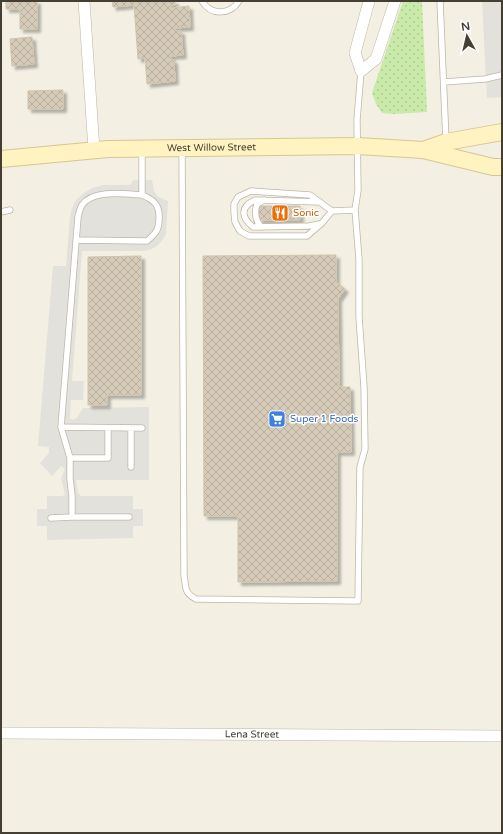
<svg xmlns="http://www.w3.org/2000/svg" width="503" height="834" font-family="'Varela Round',sans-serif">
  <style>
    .grass { fill: url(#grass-dots) }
    .parking { fill: #e3e1dc }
    .building { fill: url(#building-cross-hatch); stroke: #d0c4ab; filter: url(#shadow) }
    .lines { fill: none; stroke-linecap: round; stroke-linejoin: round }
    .service-casing { stroke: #bfb7a5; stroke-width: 7 }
    .minor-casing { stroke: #bfb7a5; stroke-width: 12 }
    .secondary-casing { stroke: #d6c790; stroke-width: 18 }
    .service { stroke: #fff; stroke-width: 5.5 }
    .minor { stroke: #fff; stroke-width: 11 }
    .secondary { stroke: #fff3c1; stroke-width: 16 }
    .labels { text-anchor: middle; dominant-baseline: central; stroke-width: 3; stroke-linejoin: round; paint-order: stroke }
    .street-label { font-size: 10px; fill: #453f33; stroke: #fff }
    .food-label { font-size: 10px; fill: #c56008; stroke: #fff; text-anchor: start }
    .shop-label { font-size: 10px; fill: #366cbe; stroke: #fff; text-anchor: start }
  </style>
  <defs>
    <pattern id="grass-dots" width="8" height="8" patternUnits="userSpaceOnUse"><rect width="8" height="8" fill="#c9eaa9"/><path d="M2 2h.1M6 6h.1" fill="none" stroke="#aeca92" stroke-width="1.8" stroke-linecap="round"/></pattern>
    <pattern id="building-cross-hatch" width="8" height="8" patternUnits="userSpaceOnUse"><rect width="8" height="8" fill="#d5cbb8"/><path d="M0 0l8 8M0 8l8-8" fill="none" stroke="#b8af9f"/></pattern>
    <filter id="shadow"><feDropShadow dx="3.5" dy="3.5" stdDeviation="1" flood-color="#0004"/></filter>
  </defs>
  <rect width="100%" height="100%" fill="#f3efe3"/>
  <path class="grass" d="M 403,1 L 422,1 L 427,112 L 393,114 L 382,113 L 376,104 L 372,93 Z"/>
  <path class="parking" d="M 482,1 L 502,1 L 502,97 L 487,98 Z
    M 133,180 L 152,180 L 154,191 L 157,196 L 168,201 L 166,234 L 162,241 L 157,246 L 150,250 L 142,251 L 82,251 L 72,381 L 84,381 L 83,400 L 71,400 L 70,418 L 72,420 L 77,418 L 83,408 L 149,407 L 149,480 L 76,480 L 78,493 L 81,496 L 133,496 L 133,509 L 143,509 L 143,526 L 133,526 L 133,538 L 47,540 L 47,526 L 37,526 L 37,509 L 47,509 L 47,496 L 63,496 L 65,494 L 61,478 L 65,469 L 61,466 L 52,476 L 40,463 L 49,453 L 49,447 L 38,446 L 53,266 L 66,266 L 70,217 L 72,208 L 76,200 L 84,193 L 92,188 L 103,185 L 128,185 L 131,184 Z"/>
  <path class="building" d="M 6,1 L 37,1 L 37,29 L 20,29 L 20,9 L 6,9 Z
    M 112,1 L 175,1 L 175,5 L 171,5 L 171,8 L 189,6 L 190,27 L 175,28 L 176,31 L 181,31 L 183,55 L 171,56 L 171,60 L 174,60 L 175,81 L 147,84 L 145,58 L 138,59 L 134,5 L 113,7 Z
    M 32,37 L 34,64 L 12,66 L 10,39 Z
    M 63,90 L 63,109 L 28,109 L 28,91 Z
    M 259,206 L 300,206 L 300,220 L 259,220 Z
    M 336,255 L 336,282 L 345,289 L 338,299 L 339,387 L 350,387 L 351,452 L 337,452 L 337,581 L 238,582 L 238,516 L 204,516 L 203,256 Z
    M 141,256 L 141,395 L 107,395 L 107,405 L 88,405 L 88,257 Z"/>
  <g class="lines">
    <g class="service-casing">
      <path id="service" d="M 202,1 C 211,16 230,15 239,1
        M 440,1 L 446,141
        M 444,82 L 485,79 L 502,75
        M 182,149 L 184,575 C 186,587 184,593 196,599 L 358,601 L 360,467 L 365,449 L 364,387 L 359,317 L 359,259 L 355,210 L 358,190 L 357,120 L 361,71
        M 332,211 L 322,223 L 307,236 L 249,236 L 240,231 L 235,222 L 234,212 L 234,204 L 238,197 L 251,191 L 310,195 L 332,211 L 355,210
        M 1,212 L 10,210
        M 319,224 L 309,226 L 253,227 C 241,217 240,207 255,200 L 320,202
        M 261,227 C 255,220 254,213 257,204 L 264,200
        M 76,240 L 147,241 C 156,233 159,230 159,219 C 160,205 154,200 142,195
        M 142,428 L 61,427 L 78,217 C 79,213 80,208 82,205 C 93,189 125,194 142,195 L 142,150
        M 70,458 L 108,458 L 108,428
        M 131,467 L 131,428
        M 72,517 L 129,517
        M 51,518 L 72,517 L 72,496 L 70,479 L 70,458 L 61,427"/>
    </g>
    <g class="minor-casing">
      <g id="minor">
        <path d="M 84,1 L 94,150"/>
        <path d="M 369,1 L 355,53 L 361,71 L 376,59 L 395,1"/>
        <path id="s1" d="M 1,733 L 502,736"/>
      </g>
    </g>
    <g class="secondary-casing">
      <g id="secondary">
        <path d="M 423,150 L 446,142 L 502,132"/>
        <path id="s2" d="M 1,159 L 108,149 L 358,146 L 423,150 L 493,167 L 502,167"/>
      </g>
    </g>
    <use href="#service" class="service"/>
    <use href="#minor" class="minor"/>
    <use href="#secondary" class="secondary"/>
  </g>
  <defs>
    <g id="restaurant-square" transform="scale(0.9)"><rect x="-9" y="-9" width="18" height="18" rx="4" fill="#e8710a" stroke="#fff"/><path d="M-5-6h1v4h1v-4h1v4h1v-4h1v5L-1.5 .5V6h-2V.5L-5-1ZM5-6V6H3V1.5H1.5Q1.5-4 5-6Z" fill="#fff"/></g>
    <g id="supermarket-square" transform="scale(0.9)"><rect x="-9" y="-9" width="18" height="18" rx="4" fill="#3f7fe0" stroke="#fff"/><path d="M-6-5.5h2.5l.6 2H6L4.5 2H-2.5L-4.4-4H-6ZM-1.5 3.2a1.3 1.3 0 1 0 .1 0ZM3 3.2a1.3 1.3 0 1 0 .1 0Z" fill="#fff"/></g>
  </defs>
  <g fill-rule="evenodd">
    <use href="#restaurant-square" x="280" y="213"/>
    <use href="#supermarket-square" x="277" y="419"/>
  </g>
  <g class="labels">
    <g class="street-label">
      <text stroke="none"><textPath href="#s2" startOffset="211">West Willow Street</textPath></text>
      <text stroke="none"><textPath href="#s1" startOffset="251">Lena Street</textPath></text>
    </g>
    <g class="food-label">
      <text x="293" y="213">Sonic</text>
    </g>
    <g class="shop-label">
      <text x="290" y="419">Super 1 Foods</text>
    </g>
  </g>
  <rect width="503" height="834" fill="none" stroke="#453f33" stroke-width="4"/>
  <g transform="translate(467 36) rotate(352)" stroke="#ffffff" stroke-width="3" paint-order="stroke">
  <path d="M0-3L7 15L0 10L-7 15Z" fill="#453f33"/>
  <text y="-6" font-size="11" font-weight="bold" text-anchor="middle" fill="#453f33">N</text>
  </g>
</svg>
